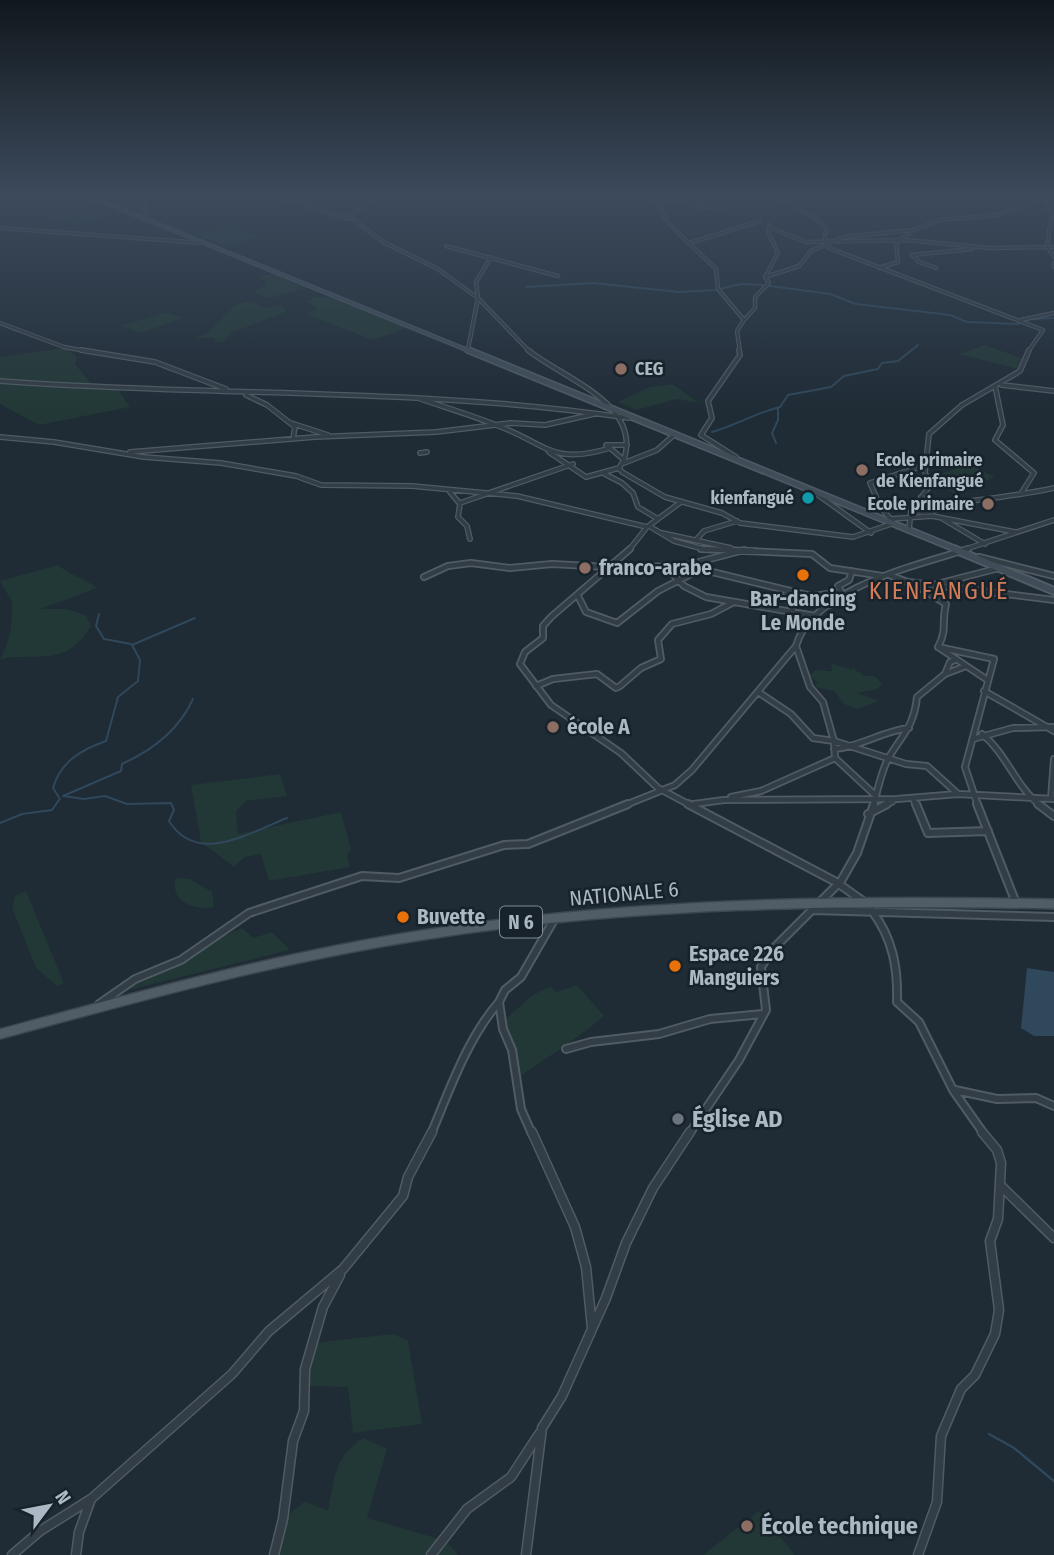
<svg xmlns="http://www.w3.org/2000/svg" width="1054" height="1555" font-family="'Fira Sans Condensed',sans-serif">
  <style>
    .green { fill: #223836 }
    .water { fill: #30485b }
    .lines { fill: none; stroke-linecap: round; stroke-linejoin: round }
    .stream-far1 { stroke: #30485b; stroke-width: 2 }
    .stream { stroke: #30485b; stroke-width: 2.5 }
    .street-far4-casing { stroke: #505b64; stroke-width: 4.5 }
    .street-far3-casing { stroke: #505b64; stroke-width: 6 }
    .street-far2-casing { stroke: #505b64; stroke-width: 8 }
    .street-far1-casing { stroke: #505b64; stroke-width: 10 }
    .street-casing { stroke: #505b64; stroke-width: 11 }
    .secondary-far2-casing { stroke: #505b64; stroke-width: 5 }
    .secondary-far1-casing { stroke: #505b64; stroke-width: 8 }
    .secondary-casing { stroke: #505b64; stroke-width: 10 }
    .primary-casing { stroke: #3c464f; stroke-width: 12 }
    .street-far4 { stroke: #323d46; stroke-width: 2.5 }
    .street-far3 { stroke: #323d46; stroke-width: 3.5 }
    .street-far2 { stroke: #323d46; stroke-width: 4.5 }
    .street-far1 { stroke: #323d46; stroke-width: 6 }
    .street { stroke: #323d46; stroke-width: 8 }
    .secondary-far2 { stroke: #404d59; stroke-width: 3.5 }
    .secondary-far1 { stroke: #404d59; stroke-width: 5 }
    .secondary { stroke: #404d59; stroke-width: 6 }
    .primary { stroke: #505c66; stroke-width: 9 }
    .education-dot { fill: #8d6e63; stroke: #18222a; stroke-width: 2.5 }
    .culture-dot { fill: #0f9aa8; stroke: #18222a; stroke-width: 2.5 }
    .food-dot { fill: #e8710a; stroke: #18222a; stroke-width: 2.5 }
    .worship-dot { fill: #6b7280; stroke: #18222a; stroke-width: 2.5 }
    .labels { text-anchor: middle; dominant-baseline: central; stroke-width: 5; stroke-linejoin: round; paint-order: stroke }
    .far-poi-label { font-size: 18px; font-weight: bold; fill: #acb8c3; stroke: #18222a; text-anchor: start }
    .shield { fill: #18222a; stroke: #808b95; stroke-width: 2 }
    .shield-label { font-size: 19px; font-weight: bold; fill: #acb8c3 }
    .poi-label { font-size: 21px; font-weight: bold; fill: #acb8c3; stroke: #18222a; text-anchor: start }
    .street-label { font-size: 21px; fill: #acb8c3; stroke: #18222a }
    .quarter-label { font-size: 24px; letter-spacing: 2px; fill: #d27c58; stroke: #18222a }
    .near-poi-label { font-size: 24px; font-weight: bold; fill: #acb8c3; stroke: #18222a; text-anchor: start }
  </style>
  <rect width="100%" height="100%" fill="#1f2b35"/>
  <path class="green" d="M 57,209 L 58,213 C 70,210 87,208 101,211 L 98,220 C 80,225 62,227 48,215 Z
    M 232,226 L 258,237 L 224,246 L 194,234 Z
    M 276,272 L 311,286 L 269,298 L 255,293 L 267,282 L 258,278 Z
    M 316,297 L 332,297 L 411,326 L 373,340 L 306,314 L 318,309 L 307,301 Z
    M 252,301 L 263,308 L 282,305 L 286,312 L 233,332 L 222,343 L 214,341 L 216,338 L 193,338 L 205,335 L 235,305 Z
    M 166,312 L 183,318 L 141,333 L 122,326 Z
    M 985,345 L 1026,360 L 1018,369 L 959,354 Z
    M 65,348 L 77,357 L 75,364 L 93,386 L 117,388 L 130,407 L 39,425 L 0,404 L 0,357 Z
    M 672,384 L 699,403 L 677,399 L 636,410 L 618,402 L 650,387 Z
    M 969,464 L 995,477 L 955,494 L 927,479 Z
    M 58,565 C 72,576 84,578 97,588 L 40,609 L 67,609 L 86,615 L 91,626 C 65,668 42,652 0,659 C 12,637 12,624 12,602 L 0,581 Z
    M 834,664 L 852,670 L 852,667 L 864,676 L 875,676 L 882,684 L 878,689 L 857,693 L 879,701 L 857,709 L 844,704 L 834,691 L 816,687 L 815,684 L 818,683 L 810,676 C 816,666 823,672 832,671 L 831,665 Z
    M 280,774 L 287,796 L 246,801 L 236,811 L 238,834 L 341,812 L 351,849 L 347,856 L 350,867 L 269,881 L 261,854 L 245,857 L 234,867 L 201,842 L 191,785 Z
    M 176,878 L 190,879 L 212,892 L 214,907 C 195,911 169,902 176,878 Z
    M 26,891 L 64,983 L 57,986 L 36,968 L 12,908 L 15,896 Z
    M 242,928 L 253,938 L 272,932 L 290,950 L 120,992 C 135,979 151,975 168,966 C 193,952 215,938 242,928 Z
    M 577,985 L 604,1016 C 576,1040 546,1058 516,1079 L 502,1022 L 533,995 L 551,986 L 556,992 Z
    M 393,1334 L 408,1341 L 422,1424 L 353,1433 L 348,1387 L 305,1386 L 313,1343 Z
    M 363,1438 L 387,1449 L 367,1518 L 446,1541 L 458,1555 L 274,1555 L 283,1519 L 305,1501 L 328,1511 C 335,1478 333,1458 363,1438 Z
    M 759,1511 L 795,1555 L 703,1555 Z"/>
  <path class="water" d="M 1027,968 L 1054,972 L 1054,1036 L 1034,1036 L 1021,1028 Z"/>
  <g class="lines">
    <path class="stream-far1" d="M 526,287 L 593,283 L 679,292 L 715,290 L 741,284 L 763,285 L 830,294 L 856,304 L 950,315 L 967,322 L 1018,324 L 1027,320
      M 1033,319 L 1054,318
      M 712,432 C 736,425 756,413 780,407 L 788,395 L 831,387 L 844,376 L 878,369 L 882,363 L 898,361 L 918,345
      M 776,443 L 772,433 L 778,420 L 778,408
      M 99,614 L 96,626 L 104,639 L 131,644
      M 63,796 L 84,799 L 105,796 L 127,804 L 171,803 L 174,810 L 169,821 C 197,866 249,833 287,818
      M 63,796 L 121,771 L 122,764 C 153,750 179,730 193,699
      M 60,799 L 53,788 C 61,761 81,750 106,741 L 118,697 L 138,681 L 140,660 L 132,645 L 195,618
      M 0,823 L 22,814 L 52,810 L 59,800"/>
    <path class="stream" d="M 989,1434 L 1014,1448 L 1054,1481"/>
    <g class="street-far4-casing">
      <path id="street-far4" d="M 236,196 L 275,196
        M 277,196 L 350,219
        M 378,196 L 349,216 L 383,242 L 438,269 L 478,298 L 468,349
        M 653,196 L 668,223 L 716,269 L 718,289 L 744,320 L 737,331 L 740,352
        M 774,196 L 816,218 L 827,229 L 824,236 L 829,248 L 1043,330 L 1028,352
        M 670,201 L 725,210
        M 1045,201 L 1052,214 L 1047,246 L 1054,257
        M 659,205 L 686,196
        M 147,220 L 145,206 L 148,196
        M 0,228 L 203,243
        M 771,228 L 806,242 L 906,240 L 990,248 L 1054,247
        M 690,243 L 759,221
        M 446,246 L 558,276
        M 491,257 L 476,282 L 478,298 L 530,352
        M 1054,263 L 1054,267
        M 879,268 L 898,262 L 896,243 L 911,232
        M 936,268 L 919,262 L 912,255 L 972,249
        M 765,277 L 778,253 L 768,232 L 770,225
        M 744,320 L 755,308 L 755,297 L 769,283 L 765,277 L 799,266 L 811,251 L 844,237 L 914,230 L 940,220 L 996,215 L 1054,197
        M 1021,320 L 1054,313
        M 0,323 L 64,347 L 91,352"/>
    </g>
    <g class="street-far3-casing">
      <path id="street-far3" d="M 81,350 L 155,362 L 226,389
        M 528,350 C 562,378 642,403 624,460
        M 0,381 C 210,397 421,387 629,418
        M 1002,385 L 1054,391
        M 995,386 L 1003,425 L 995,440 L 1034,473 L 1022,492
        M 246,395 L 267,405 L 295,427 L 293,439
        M 418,398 C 444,407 471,415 496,425 C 546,443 551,466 610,448 L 606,445 L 627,445
        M 291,423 L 328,435
        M 0,437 L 54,442 L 144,457 L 221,463 L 296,476 L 321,485 L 412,486 L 517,496 L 647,527
        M 610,448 L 624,460 L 619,468 L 622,472 L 665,497 L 722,513 L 740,523 L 853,537 L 894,523 L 881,508 L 870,483 L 926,465
        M 130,452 L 315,437 L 436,432 L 511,423 L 545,425 L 594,414
        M 549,452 L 586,477 L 619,468
        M 420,453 L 427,452
        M 736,457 L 701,435 L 712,418 L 708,401 L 740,355 L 739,350
        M 624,463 L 657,450 L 675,434
        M 605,474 L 622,483 L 633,493 L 638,507 L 658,519
        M 450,492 L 460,504 L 458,517 L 467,526 L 470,539
        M 814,492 L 871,533
        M 921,497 L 932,512
        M 460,503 L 573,464
        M 911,511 C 932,517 943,504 963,502 C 994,498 1023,495 1054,488
        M 890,519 L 932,516 L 1015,532
        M 943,519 L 985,544
        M 649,526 L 674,541 L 707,550
        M 909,529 L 911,511 L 929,487 L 925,472 L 929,434 L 962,405 L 1020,371 L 1029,350
        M 662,533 L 731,548
        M 697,539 L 704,531 L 737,521
        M 629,550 L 647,527 L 681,502
        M 718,550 L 753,550
        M 963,550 L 1054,520"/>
    </g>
    <g class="street-far2-casing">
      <path id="street-far2" d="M 630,549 L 551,617 L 543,626 L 543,638 L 525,652 L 520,664 L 551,705 L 621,753 L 658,788 L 692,806
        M 701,549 L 812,554 L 830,568 L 882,576
        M 979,557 L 1054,576
        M 664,565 L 684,586 L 706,597 L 815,616
        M 700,569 L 811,596 L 830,605
        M 889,575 L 908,582 L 1054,600
        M 424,577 L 448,566 L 471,563 L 510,568 L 552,564 L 627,568 L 687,565 L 744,550
        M 933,585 L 999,568
        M 917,586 L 946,604 C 941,623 948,628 938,647 L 986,679
        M 788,591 L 786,595 L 801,628
        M 843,595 L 838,586 L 849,580 L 852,571
        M 578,596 L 586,612 L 617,623 L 658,591 L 701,569
        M 814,596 L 841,592
        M 796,646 L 810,687 L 823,702 L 834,741 L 835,758 L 875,795
        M 938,647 L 994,659 L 965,767 L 978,806
        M 945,674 L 950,662 L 955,660
        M 536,686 L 553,679 L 597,674 L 616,688 L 620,686 L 641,668 L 661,659 L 658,640 L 672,624 L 711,614 L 732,603
        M 984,691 L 1054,731
        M 758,692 L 791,714 L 813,738 L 834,741 L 906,764 L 927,766 L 958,794
        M 982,734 C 1007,754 1015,786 1041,806
        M 973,739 L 1013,728 L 1054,727
        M 834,749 C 861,747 882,731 909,728
        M 731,797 L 761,791 L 835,758
        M 913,798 L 916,806
        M 1051,799 L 1054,759
        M 694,804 L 724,800 L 897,799 L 958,794 L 1054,799
        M 623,806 L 675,785 L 692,770 L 796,646 C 812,589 917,565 968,549
        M 873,806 C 878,790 881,771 889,757 C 903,734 914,726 917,697 L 945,674 L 966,666
        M 884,806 L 893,801"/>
    </g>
    <g class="street-far1-casing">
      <path id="street-far1" d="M 688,804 L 836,882 L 863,901
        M 916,804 L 928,833 L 988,831
        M 977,804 L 1016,903
        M 1038,804 L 1054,816
        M 868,814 L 887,804
        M 813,910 L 1054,917
        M 872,911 C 893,939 898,968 897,1002 L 919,1022 L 953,1090 L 984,1134
        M 99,1004 L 135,979 L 181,960 L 249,913 L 362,876 L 399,878 L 504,845 L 528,844 L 628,804
        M 566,1049 L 591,1042 L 659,1034 L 710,1019 L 763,1014
        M 955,1090 L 997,1099 L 1036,1098 L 1054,1106
        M 431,1134 C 450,1089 467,1039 499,1002
        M 532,1134 L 521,1109 L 512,1050 L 503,1029 L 499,1002 L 505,990 L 521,977 L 555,918
        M 689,1134 L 739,1060 L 766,1010 L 761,967 L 772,950 L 841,881 L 857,853 L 874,804"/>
    </g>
    <g class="street-casing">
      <path id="street" d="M 532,1132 L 575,1227 L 586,1267 L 592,1328
        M 1000,1185 L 1054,1238
        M 12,1555 L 40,1531 L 91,1499 L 232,1374 L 269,1331 L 343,1269 L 403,1196 L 408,1177 L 432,1132
        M 76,1555 L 79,1532 L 91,1499
        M 274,1555 L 283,1519 L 293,1441 L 304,1411 L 305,1369 L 323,1307 L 340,1275
        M 431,1555 L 467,1509 L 511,1477 L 539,1434
        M 526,1555 L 542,1428 L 562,1396 L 606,1298 L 626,1243 L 653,1188 L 690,1132
        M 918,1555 L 937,1502 L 941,1436 L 961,1389 L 975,1375 L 995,1334 L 999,1310 L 990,1241 L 998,1219 L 1001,1163 L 997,1150 L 982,1132"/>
    </g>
    <g class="secondary-far2-casing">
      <path id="secondary-far2" d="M 89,196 L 472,352"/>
    </g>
    <g class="secondary-far1-casing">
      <path id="secondary-far1" d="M 468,350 L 958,550"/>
    </g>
    <g class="secondary-casing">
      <path id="secondary" d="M 954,549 L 1054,591"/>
    </g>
    <g class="primary-casing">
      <path id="primary" d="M 0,1034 C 140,996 280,957 423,935 C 632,902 843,900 1054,904"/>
    </g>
    <use href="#street-far4" class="street-far4"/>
    <use href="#street-far3" class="street-far3"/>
    <use href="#street-far2" class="street-far2"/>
    <use href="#street-far1" class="street-far1"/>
    <use href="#street" class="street"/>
    <use href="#secondary-far2" class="secondary-far2"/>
    <use href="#secondary-far1" class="secondary-far1"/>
    <use href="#secondary" class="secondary"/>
    <use href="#primary" class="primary"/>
  </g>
  <linearGradient id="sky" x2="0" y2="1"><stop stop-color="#11181d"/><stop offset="0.47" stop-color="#3c4a5c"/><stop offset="1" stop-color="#3c4a5c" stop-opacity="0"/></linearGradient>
  <rect width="1054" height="414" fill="url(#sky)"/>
  <g class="education-dot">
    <circle cx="621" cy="369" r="7"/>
    <circle cx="862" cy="470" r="7"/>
    <circle cx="988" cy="504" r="7"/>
    <circle cx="585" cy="568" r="7"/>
    <circle cx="553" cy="727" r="7"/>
    <circle cx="747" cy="1526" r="7"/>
  </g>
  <circle class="culture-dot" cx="808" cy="498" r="7"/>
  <g class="food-dot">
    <circle cx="803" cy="575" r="7"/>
    <circle cx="403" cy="917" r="7"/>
    <circle cx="675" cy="966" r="7"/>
  </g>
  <circle class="worship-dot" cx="678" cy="1119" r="7"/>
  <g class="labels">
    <g class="far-poi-label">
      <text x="635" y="369">CEG</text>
      <text x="876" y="460">Ecole primaire<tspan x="876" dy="21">de Kienfangué</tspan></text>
      <text x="794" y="498" text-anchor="end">kienfangué</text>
      <text x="974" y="504" text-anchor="end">Ecole primaire</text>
    </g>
    <rect class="shield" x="500" y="906.5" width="42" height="31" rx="5"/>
    <g class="shield-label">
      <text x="521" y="922">N 6</text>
    </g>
    <g class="poi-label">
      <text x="599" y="568">franco-arabe</text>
      <text x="803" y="599" text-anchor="middle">Bar-dancing<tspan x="803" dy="24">Le Monde</tspan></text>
      <text x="567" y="727">école A</text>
      <text x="417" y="917">Buvette</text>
      <text x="689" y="954">Espace 226<tspan x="689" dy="24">Manguiers</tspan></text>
    </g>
    <g class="street-label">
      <text transform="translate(624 894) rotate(-5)">NATIONALE 6</text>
    </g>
    <g class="quarter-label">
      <text x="939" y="591">KIENFANGUÉ</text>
    </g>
    <g class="near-poi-label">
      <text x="692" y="1119">Église AD</text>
      <text x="761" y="1526">École technique</text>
    </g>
  </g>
  <g transform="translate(49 1506) rotate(58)" stroke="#18222a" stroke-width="5" paint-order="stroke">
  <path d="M0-5L12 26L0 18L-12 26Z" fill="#acb8c3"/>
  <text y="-10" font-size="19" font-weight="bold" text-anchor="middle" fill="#acb8c3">N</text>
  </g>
</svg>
